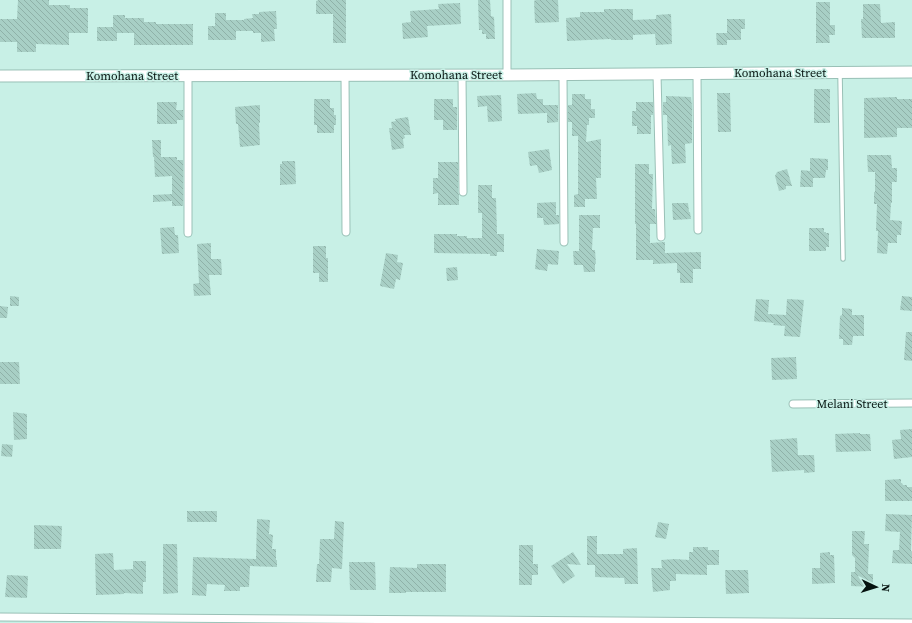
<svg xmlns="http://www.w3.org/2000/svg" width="912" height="623" font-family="'Source Serif 4',serif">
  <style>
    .building { fill: url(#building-back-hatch) }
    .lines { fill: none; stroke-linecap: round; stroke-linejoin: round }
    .lane-casing { stroke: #99c0b6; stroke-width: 5.5 }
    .street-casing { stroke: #99c0b6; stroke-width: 9 }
    .secondary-casing { stroke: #99c0b6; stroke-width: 13 }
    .lane { stroke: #fff; stroke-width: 3.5 }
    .street { stroke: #fff; stroke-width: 7 }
    .secondary { stroke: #fff; stroke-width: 11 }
    .labels { text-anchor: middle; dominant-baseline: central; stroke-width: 3; stroke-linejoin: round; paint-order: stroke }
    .street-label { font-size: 12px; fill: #05120f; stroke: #c8f0e6 }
  </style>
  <defs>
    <pattern id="building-back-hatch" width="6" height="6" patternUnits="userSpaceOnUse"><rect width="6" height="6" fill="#a8cfc5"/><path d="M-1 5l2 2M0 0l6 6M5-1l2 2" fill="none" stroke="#8fb1a8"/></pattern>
  </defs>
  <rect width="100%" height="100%" fill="#c8f0e6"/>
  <path class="building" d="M 18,0 L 49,0 L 49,5 L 70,5 L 70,8 L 88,8 L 88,33 L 69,33 L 69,45 L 36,44 L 36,52 L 17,52 L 17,42 L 0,42 L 0,19 L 17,19 Z
    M 319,0 L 346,0 L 346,43 L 333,43 L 333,14 L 316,14 L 316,1 Z
    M 478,0 L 490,0 L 491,16 L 494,17 L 495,39 L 486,39 L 486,34 L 482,34 L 482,30 L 479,30 Z
    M 536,0 L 558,0 L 559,22 L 535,23 L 534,1 Z
    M 816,2 L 830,2 L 830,25 L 835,25 L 835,35 L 829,35 L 830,43 L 816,43 Z
    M 460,3 L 461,24 L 427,26 L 428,37 L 403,39 L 402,23 L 411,22 L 410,11 L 439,9 L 438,4 Z
    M 863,4 L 880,4 L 881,23 L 895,22 L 895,38 L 862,38 L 861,19 L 863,19 Z
    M 604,9 L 633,9 L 633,20 L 656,19 L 656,15 L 671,14 L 672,44 L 656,45 L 655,34 L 633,35 L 633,40 L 611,40 L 611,39 L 567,41 L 566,18 L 580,17 L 580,12 L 604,12 Z
    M 276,11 L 277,29 L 274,29 L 275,41 L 261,42 L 261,33 L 253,33 L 253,31 L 236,31 L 236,40 L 208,40 L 208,26 L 215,26 L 215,13 L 226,13 L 226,20 L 244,20 L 244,19 L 253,18 L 252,14 L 259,14 L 259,12 Z
    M 113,15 L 125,15 L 125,18 L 144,18 L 144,22 L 156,22 L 156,24 L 193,24 L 193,45 L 134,45 L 134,33 L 117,33 L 117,41 L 97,41 L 97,27 L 113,27 Z
    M 727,19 L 745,19 L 745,29 L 741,29 L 741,40 L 727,40 L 727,45 L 717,45 L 716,33 L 727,33 Z
    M 814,89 L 830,89 L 830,123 L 814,123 Z
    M 536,93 L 537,99 L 543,99 L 543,105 L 558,105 L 558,122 L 547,123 L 547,113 L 518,114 L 517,94 Z
    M 717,93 L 730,93 L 731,132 L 718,132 Z
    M 572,94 L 585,94 L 585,99 L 591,99 L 591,109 L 595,109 L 595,118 L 589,118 L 589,125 L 587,125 L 586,142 L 601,139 L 601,178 L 596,178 L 597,199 L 585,199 L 585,207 L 574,207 L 574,195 L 578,194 L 578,136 L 572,136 L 572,122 L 568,122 L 568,105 L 572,105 Z
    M 501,95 L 502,121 L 488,122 L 487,106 L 478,107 L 477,96 Z
    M 666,96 L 691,97 L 692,106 L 692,143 L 685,144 L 686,163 L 672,164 L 671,145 L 668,146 L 667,115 L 663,115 L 663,102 L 666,102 Z
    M 897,97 L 897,99 L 912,99 L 912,128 L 897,128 L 897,137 L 864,138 L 864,98 Z
    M 314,99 L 330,99 L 330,108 L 334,108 L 334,115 L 336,115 L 336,125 L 334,125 L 334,133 L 317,133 L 317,125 L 314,125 Z
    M 434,99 L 453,99 L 453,107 L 457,107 L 457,130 L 443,130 L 443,120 L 434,120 Z
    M 157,102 L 177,102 L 176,110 L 183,110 L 183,120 L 177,120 L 177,124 L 157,124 Z
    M 636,102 L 653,102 L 653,115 L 651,115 L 651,134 L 637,134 L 637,126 L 632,126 L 632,111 L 636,111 Z
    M 260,105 L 260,123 L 259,123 L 260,145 L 240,147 L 238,124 L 236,124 L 235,107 Z
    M 408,117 L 411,135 L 404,135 L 405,138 L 403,139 L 404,148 L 392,150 L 389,128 L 392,128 L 391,122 L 396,121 L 395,119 Z
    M 152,140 L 161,140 L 161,157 L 177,157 L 177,160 L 183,160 L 183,206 L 172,206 L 172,201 L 153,202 L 153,195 L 172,194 L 172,176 L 155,177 L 154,157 L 153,157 Z
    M 549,149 L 552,170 L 539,173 L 537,165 L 530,166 L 528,152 Z
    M 867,155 L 891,155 L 892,168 L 897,168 L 897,182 L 892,182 L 892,203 L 891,203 L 890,220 L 902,221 L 901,235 L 897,235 L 897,243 L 888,243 L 887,254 L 877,253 L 878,231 L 876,231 L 877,204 L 874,204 L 874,192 L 875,192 L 875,172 L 868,172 Z
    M 810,158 L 828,159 L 828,170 L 826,170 L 825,178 L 813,178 L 813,187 L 800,187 L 801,170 L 810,171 Z
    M 282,161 L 295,161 L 296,184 L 280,185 L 280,164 L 282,164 Z
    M 438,162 L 458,162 L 458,192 L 459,195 L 459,205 L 438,205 L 438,193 L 433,194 L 433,178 L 438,178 Z
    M 635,164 L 649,164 L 649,174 L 653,174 L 652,209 L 655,209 L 656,224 L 650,224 L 650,243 L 665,242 L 665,253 L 701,252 L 701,269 L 693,269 L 693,283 L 680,283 L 680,273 L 677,273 L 677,263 L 653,264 L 653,260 L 636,260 L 636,224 L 635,224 Z
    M 787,169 L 792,186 L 786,186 L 786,189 L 779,191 L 775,176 L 777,172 Z
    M 478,185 L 492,185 L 492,198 L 496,198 L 497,234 L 504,234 L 504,252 L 497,252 L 497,256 L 490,256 L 490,254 L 434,253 L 434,234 L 457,234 L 457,236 L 467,236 L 467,238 L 482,238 L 482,213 L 478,213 Z
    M 556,202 L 556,215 L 559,215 L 559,224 L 544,225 L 543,218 L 537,218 L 537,203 Z
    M 672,203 L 688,203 L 689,212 L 690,212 L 691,219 L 673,220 Z
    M 579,215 L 600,215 L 600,228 L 593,228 L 592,250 L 595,250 L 596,264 L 595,264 L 595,272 L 584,272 L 583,265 L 574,265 L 573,251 L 579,251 Z
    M 174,227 L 175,235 L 178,235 L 179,253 L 162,254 L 160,228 Z
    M 809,228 L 824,228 L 824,232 L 826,232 L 826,233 L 829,233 L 829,247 L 826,247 L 826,251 L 809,251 Z
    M 211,243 L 211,259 L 221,259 L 222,275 L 209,275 L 211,295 L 194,296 L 193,284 L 199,283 L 197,244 Z
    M 313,246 L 326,246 L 326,258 L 328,258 L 328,282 L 319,282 L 319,273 L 313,273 Z
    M 537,249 L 559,251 L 558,265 L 548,264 L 547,271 L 535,269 Z
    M 386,253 L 398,255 L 397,262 L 403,263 L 400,280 L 396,279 L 394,289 L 380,286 Z
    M 457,267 L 458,280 L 447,281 L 446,268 Z
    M 10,296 L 19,297 L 19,306 L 10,306 Z
    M 902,296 L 912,297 L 912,311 L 900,310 Z
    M 756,299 L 769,300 L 768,314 L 786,315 L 787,299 L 804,300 L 800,337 L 784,336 L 785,326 L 773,325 L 774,323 L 754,321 Z
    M 0,306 L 8,307 L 7,318 L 0,318 Z
    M 842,308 L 852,309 L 852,315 L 864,315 L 864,336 L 853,336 L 852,345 L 843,345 L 843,339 L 839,339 L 840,316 L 842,315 Z
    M 906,332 L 912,332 L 912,361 L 904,360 Z
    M 796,357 L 797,379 L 772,380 L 771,358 Z
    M 0,362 L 19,362 L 20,384 L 0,384 Z
    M 13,412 L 27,414 L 27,439 L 14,440 Z
    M 912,429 L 912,457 L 894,459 L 892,440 L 901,439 L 900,430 Z
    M 860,433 L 860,434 L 870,434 L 871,451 L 836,452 L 835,434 Z
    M 797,438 L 798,455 L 814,455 L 815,472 L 804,473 L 804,470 L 772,472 L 770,440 Z
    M 2,444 L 13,445 L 12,457 L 1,456 Z
    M 901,479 L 901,483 L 902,483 L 903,485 L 907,485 L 907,487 L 912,487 L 912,501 L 885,501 L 885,480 Z
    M 187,511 L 217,511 L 217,522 L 187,522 Z
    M 886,514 L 912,515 L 911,551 L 912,552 L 912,564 L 892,563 L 893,550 L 899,550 L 900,532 L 885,531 Z
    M 257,519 L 270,520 L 269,534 L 273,535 L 272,549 L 276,549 L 276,560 L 272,560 L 277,560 L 277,567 L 250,566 L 249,587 L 240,587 L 240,591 L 224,591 L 225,585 L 207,584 L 206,596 L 192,595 L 193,557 L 256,559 Z
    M 335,521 L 344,522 L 342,569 L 332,568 L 331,582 L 316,582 L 317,564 L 319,564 L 320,539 L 334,539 Z
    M 658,522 L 669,524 L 666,539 L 655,537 Z
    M 34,525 L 62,526 L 61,549 L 34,549 Z
    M 852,531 L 865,531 L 864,544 L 869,544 L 868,574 L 873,574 L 873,587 L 851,586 L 851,572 L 855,572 L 855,558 L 852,555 Z
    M 587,536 L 597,536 L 597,554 L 623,554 L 623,549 L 637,548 L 638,584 L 625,584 L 624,578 L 595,577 L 595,565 L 587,565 Z
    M 163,544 L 177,544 L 178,593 L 163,594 Z
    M 519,545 L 533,545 L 533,564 L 538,564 L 538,575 L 532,575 L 532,585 L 519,585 Z
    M 693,547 L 708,547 L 708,550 L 719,550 L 719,565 L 707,565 L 707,575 L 676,574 L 676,581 L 670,581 L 670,590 L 653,592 L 651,568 L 662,568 L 661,560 L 675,559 L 689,560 L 689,552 L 693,552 Z
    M 573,552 L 581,565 L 567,564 L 575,576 L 563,584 L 551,566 Z
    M 830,552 L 830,555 L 834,555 L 835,583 L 812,584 L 812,568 L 820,568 L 820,553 Z
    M 113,553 L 114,570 L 133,569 L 133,561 L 146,561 L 146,582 L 143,582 L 143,594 L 124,593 L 124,594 L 96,595 L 95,554 Z
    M 349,562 L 375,562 L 376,590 L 350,590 Z
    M 417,564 L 446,564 L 446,592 L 406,592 L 406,593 L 389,593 L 390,567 L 417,568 Z
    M 725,570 L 748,570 L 749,593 L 726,594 Z
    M 7,575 L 28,576 L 27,598 L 5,597 Z"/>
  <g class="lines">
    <g class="lane-casing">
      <path id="lane" d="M 840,74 L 843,259"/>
    </g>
    <g class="street-casing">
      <path id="street" d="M 697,73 L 698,230
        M 563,74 L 564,242
        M 657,74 L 661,237
        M 345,75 L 346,232
        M 462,75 L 463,192
        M 507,75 L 507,0
        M 188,76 L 188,233
        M 793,404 L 912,403
        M 0,617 L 912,623"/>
    </g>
    <g class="secondary-casing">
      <path id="secondary" d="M 0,76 L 507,75 L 912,72"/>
    </g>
    <use href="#lane" class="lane"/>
    <use href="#street" class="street"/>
    <use href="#secondary" class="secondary"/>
  </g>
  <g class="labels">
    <g class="street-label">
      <text x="780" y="73">Komohana Street</text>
      <text x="456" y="75">Komohana Street</text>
      <text x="132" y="76">Komohana Street</text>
      <text x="852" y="404">Melani Street</text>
    </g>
  </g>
  <g transform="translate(876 587) rotate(94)" stroke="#c8f0e6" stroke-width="3" paint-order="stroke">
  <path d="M0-3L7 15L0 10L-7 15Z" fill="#05120f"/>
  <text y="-6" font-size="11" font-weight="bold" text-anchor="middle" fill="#05120f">N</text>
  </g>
</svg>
